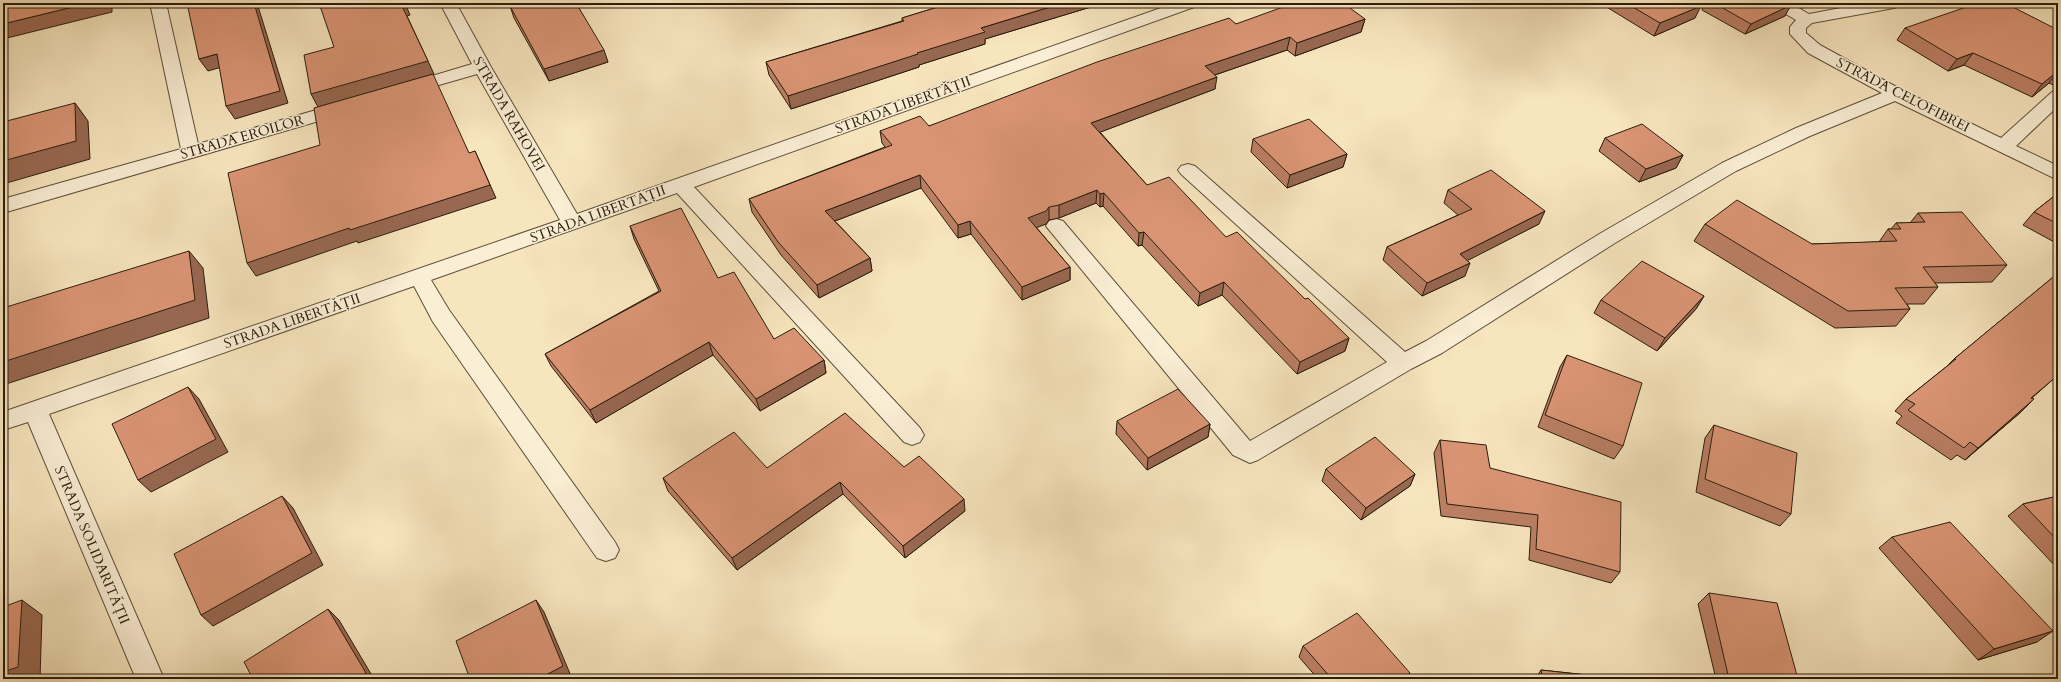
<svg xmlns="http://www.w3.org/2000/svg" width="2061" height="682" font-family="Cardo,serif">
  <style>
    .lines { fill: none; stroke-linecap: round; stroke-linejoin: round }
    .minor-casing { stroke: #5d4f39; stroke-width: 2 }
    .minor { fill: #faeed5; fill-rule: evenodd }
    .wall { fill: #bb7f64; stroke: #2a1d0d }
    .shaded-wall { fill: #986851; stroke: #2a1d0d }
    .building { fill: #d99474; stroke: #2a1d0d }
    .labels { text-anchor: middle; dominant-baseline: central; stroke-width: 3; stroke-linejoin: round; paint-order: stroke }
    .street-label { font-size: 14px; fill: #2a1d0d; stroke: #faeed5 }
  </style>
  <rect width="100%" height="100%" fill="#f7e5be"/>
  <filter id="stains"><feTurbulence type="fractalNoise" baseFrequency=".005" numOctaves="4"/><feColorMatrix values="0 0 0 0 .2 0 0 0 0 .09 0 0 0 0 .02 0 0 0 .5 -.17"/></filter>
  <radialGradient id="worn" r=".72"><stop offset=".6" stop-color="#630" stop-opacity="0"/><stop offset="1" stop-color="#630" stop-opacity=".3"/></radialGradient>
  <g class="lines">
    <g class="minor-casing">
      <path id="minor" d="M 150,3 L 166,3 L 198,144 L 344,102 L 350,104 L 353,108 L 350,112 L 3,213 L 3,199 L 181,149 Z
        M 440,3 L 456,3 L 491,67 L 577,214 L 1175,3 L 1199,3 L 1197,6 L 694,187 L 920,428 L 924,435 L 920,442 L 912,445 L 904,442 L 677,193 L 431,280 L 449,310 L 615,542 L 619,550 L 615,558 L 606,561 L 597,558 L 433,322 L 414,286 L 49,414 L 164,679 L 136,679 L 28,422 L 3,430 L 3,412 L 560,220 L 477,74 L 408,94 L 402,93 L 399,89 L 402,85 L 472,64 Z
        M 1770,3 L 1790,3 L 1809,14 L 1867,3 L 1902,3 L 1900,6 L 1894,8 L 1812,23 L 1806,28 L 1806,33 L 1820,45 L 1902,90 L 2001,138 L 2052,92 L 2058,91 L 2058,106 L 2016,146 L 2058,166 L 2058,180 L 1895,101 L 1810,136 L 1736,171 L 1615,243 L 1442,353 L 1411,369 L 1258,460 L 1250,463 L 1233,455 L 1046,226 L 1049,221 L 1056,219 L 1063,221 L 1250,441 L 1387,362 L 1181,174 L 1178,170 L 1181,166 L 1188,164 L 1195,166 L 1405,352 L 1426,341 L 1601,233 L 1722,163 L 1796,128 L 1882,93 L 1808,53 L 1790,34 L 1790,27 L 1796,20 L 1772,6 Z"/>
    </g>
    <use href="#minor" class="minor"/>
  </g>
  <path class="wall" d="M 511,3 L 576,3 L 608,62 L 549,81 L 514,18 L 510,6 L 513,6 Z
    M 951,3 L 1104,3 L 985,39 L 985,44 L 919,65 L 919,67 L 791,109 L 769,75 L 766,62 L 902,21 L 902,18 Z
    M 1600,3 L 1696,3 L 1695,18 L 1654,36 Z
    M 1705,3 L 1788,3 L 1785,16 L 1745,34 L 1702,10 Z
    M 1793,3 L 1812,3 L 1802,8 Z
    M 1365,19 L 1361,32 L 1295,56 L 1287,50 L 1215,75 L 1215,89 L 1100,132 L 1147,185 L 1226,237 L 1305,299 L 1349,338 L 1345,351 L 1297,374 L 1222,295 L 1198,306 L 1142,245 L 1138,246 L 1103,206 L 1100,207 L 1096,203 L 1059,218 L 1049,220 L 1046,224 L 1036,227 L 1070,267 L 1070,280 L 1022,300 L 971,234 L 958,238 L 921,188 L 835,221 L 870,258 L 872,271 L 819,298 L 781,255 L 752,212 L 749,199 L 885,147 L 882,143 L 880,131 L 929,126 L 1236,24 Z
    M 1905,28 L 2058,30 L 2058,87 L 2049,83 L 2032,97 L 1964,65 L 1948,71 L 1897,40 Z
    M 1605,138 L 1683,155 L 1676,168 L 1639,182 L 1599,151 Z
    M 1253,139 L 1347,154 L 1343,167 L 1287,188 L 1251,152 Z
    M 1448,190 L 1539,224 L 1467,260 L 1465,276 L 1422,296 L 1383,260 L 1387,247 L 1458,215 L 1444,203 Z
    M 2058,193 L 2058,241 L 2056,243 L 2023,225 L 2034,212 Z
    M 1918,213 L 2007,265 L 1992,282 L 1935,283 L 1938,287 L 1924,304 L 1907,304 L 1910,309 L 1896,326 L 1835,328 L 1694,241 L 1705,224 L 1812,244 L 1879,242 L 1888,229 L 1891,229 L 1896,223 L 1910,223 Z
    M 630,226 L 718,278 L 774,339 L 824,360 L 826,373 L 760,411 L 713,355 L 596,423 L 551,366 L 545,354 L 659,291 L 634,239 Z
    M 2058,273 L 2058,375 L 2032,398 L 2021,412 L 1965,460 L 1957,455 L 1951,460 L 1896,423 L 1902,416 L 1895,411 L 1906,399 L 1946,367 L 1954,359 Z
    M 1704,296 L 1696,309 L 1657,351 L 1594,313 L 1601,300 Z
    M 1567,355 L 1623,446 L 1614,459 L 1538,427 L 1560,367 Z
    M 1117,421 L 1210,424 L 1208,437 L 1147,470 L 1116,434 Z
    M 1714,425 L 1791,514 L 1780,526 L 1696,492 L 1705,438 Z
    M 1440,440 L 1490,468 L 1620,572 L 1611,583 L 1529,560 L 1531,527 L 1441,516 L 1434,453 Z
    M 904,467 L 965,511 L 905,558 L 843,494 L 737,570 L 668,491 L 663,478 L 767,468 Z
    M 1326,469 L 1415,474 L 1410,486 L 1361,520 L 1322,481 Z
    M 2058,496 L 2058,569 L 2008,516 L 2023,504 Z
    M 1892,537 L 2037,642 L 1978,660 L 1879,548 Z
    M 1709,593 L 1798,679 L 1716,679 L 1698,604 Z
    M 1303,646 L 1406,679 L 1318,679 L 1299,657 Z
    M 1541,670 L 1624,679 L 1535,679 Z"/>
  <path class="shaded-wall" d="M 89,3 L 112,3 L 112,12 L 3,39 L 3,24 Z
    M 254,3 L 257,3 L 288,103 L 235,119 L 226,106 Z
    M 405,3 L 410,15 L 407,16 L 434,74 L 318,107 L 311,94 L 401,4 Z
    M 1063,3 L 1104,3 L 985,39 L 985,44 L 919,65 L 919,67 L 791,109 L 788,96 L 981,28 Z
    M 1804,3 L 1812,3 L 1802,8 Z
    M 1791,5 L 1785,16 L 1745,34 L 1751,24 Z
    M 1701,6 L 1695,18 L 1654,36 L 1660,23 Z
    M 1365,19 L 1361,32 L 1295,56 L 1297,43 Z
    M 1290,37 L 1287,50 L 1203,79 L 1205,66 Z
    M 604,50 L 608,62 L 549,81 L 544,69 Z
    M 1973,53 L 1964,65 L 1948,71 L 1957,59 Z
    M 217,54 L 225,66 L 208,71 L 199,59 Z
    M 2058,71 L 2049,83 L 2032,97 L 2042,84 Z
    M 1217,77 L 1215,89 L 1090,136 L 1091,123 Z
    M 75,103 L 88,121 L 90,159 L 3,184 L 3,161 Z
    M 475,151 L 496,198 L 358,243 L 357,241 L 256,276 L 247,263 Z
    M 1347,154 L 1343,167 L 1287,188 L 1290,175 Z
    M 1683,155 L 1676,168 L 1639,182 L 1646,169 Z
    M 920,175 L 921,188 L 827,224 L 825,211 Z
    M 1097,190 L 1096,203 L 1059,218 L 1059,205 Z
    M 1104,193 L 1103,206 L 1100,207 L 1100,194 Z
    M 1049,207 L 1049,220 L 1046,224 L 1028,231 L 1028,218 Z
    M 1545,211 L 1539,224 L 1455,267 L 1460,254 Z
    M 970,221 L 971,234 L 958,238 L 958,225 Z
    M 1144,232 L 1142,245 L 1138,246 L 1139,233 Z
    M 189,251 L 203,268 L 209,318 L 3,385 L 3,362 Z
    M 870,258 L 872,271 L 819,298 L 817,285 Z
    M 1470,263 L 1465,276 L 1422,296 L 1427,283 Z
    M 1070,267 L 1070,280 L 1022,300 L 1022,287 Z
    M 1224,282 L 1222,295 L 1198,306 L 1200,293 Z
    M 1704,296 L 1696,309 L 1657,351 L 1665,338 Z
    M 1349,338 L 1345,351 L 1297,374 L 1300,362 Z
    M 709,342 L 713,355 L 596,423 L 590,410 Z
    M 824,360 L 826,373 L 760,411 L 756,399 Z
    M 188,387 L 199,399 L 228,452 L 151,492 L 138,480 Z
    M 2034,399 L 2021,412 L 1965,460 L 1978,448 Z
    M 1210,424 L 1208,437 L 1147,470 L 1148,458 Z
    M 1415,474 L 1410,486 L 1361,520 L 1366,508 Z
    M 840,482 L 843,494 L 737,570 L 732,558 Z
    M 282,496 L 293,508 L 323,565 L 213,626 L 201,615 Z
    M 964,499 L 965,511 L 905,558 L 903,546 Z
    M 22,600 L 42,615 L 40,679 L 3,679 L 3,672 Z
    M 536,600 L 544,612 L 571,676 L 565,679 L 538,679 Z
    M 328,609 L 339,620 L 374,679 L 356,679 Z
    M 2053,631 L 2037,642 L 1978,660 L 1994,649 Z
    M 1410,673 L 1406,679 L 1402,679 Z"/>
  <path class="building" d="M 3,3 L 89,3 L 3,24 Z
    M 187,3 L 254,3 L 280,91 L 226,106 L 217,54 L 199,59 Z
    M 319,3 L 403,3 L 401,4 L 428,61 L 311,94 L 304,55 L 334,47 Z
    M 513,3 L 576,3 L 604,50 L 544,69 L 510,6 L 514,5 Z
    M 951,3 L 1063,3 L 981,28 L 985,32 L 917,53 L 918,54 L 788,96 L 766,62 L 904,21 L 902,18 Z
    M 1294,3 L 1343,3 L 1365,19 L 1297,43 L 1290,37 L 1205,66 L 1217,77 L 1091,123 L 1147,185 L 1169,177 L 1226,237 L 1237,232 L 1305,299 L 1308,298 L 1349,338 L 1300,362 L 1224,282 L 1200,293 L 1144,232 L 1139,233 L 1104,193 L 1100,194 L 1097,190 L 1059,205 L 1049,207 L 1046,211 L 1028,218 L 1070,267 L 1022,287 L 970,221 L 958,225 L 920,175 L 825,211 L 870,258 L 817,285 L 778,242 L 749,199 L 892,145 L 880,131 L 920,116 L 929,126 L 1097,62 L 1229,18 L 1236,24 Z
    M 1626,3 L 1696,3 L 1701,6 L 1660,23 Z
    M 1714,3 L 1788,3 L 1791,5 L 1751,24 Z
    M 1978,3 L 2005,3 L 2058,30 L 2058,71 L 2042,84 L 1973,53 L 1957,59 L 1905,28 Z
    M 433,74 L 469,153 L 475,151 L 490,185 L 350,230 L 349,228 L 247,263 L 228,173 L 320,145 L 314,108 Z
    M 75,103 L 76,141 L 3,161 L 3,122 Z
    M 1309,119 L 1347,154 L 1290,175 L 1253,139 Z
    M 1642,124 L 1683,155 L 1646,169 L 1605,138 Z
    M 1491,170 L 1545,211 L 1460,254 L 1470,263 L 1427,283 L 1387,247 L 1472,209 L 1448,190 Z
    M 2058,193 L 2058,224 L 2034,212 Z
    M 1737,200 L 1812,244 L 1897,241 L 1888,229 L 1901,229 L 1896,223 L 1925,222 L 1918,213 L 1962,212 L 2007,265 L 1923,267 L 1938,287 L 1895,288 L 1910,309 L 1848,311 L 1705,224 Z
    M 681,208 L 718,278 L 734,272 L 774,339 L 794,328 L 824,360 L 756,399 L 709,342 L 590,410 L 545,354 L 661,291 L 630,226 Z
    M 189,251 L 195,300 L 3,362 L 3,308 Z
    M 1642,261 L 1704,296 L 1665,338 L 1601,300 Z
    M 2058,273 L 2058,375 L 2031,398 L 2034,399 L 1978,448 L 1970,442 L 1964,448 L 1908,410 L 1915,404 L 1906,399 L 1956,359 L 1954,359 Z
    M 1567,355 L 1642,383 L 1623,446 L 1545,415 Z
    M 188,387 L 216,439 L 138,480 L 112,424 Z
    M 1178,389 L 1210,424 L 1148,458 L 1117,421 Z
    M 845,413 L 904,467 L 919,456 L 964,499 L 903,546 L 840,482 L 732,558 L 663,478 L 734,432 L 767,468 Z
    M 1714,425 L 1797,453 L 1791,514 L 1705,479 Z
    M 1375,437 L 1415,474 L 1366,508 L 1326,469 Z
    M 1440,440 L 1486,445 L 1490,468 L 1621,502 L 1620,572 L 1536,549 L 1538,515 L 1447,504 Z
    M 282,496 L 312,553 L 201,615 L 174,554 Z
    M 2058,496 L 2058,541 L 2023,504 Z
    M 1950,522 L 2053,631 L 1994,649 L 1892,537 Z
    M 1709,593 L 1777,603 L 1798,679 L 1729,679 Z
    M 22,600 L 18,667 L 3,672 L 3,607 Z
    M 536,600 L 563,666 L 538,679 L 470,679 L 456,641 Z
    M 328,609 L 366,673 L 356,679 L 253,679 L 244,662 Z
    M 1357,613 L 1410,673 L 1402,679 L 1332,679 L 1303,646 Z
    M 1541,670 L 1624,679 L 1543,679 Z"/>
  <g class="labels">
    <g class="street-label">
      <text transform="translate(1903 95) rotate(27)">STRADA CELOFIBREI</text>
      <text transform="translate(903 105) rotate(-20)">STRADA LIBERTĂȚII</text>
      <text transform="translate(509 114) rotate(60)">STRADA RAHOVEI</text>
      <text transform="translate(242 137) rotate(-16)">STRADA EROILOR</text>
      <text transform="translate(598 214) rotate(-20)">STRADA LIBERTĂȚII</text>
      <text transform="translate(292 321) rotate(-19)">STRADA LIBERTĂȚII</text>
      <text transform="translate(92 545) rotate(67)">STRADA SOLIDARITĂȚII</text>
    </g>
  </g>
  <rect width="2061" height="682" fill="none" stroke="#f7e5be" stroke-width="16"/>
  <rect x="4" y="4" width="2053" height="674" fill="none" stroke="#2a1d0d" stroke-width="2"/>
  <rect x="8" y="8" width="2045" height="666" fill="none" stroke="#2a1d0d"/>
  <rect width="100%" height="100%" filter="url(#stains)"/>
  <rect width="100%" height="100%" fill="url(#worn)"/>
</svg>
